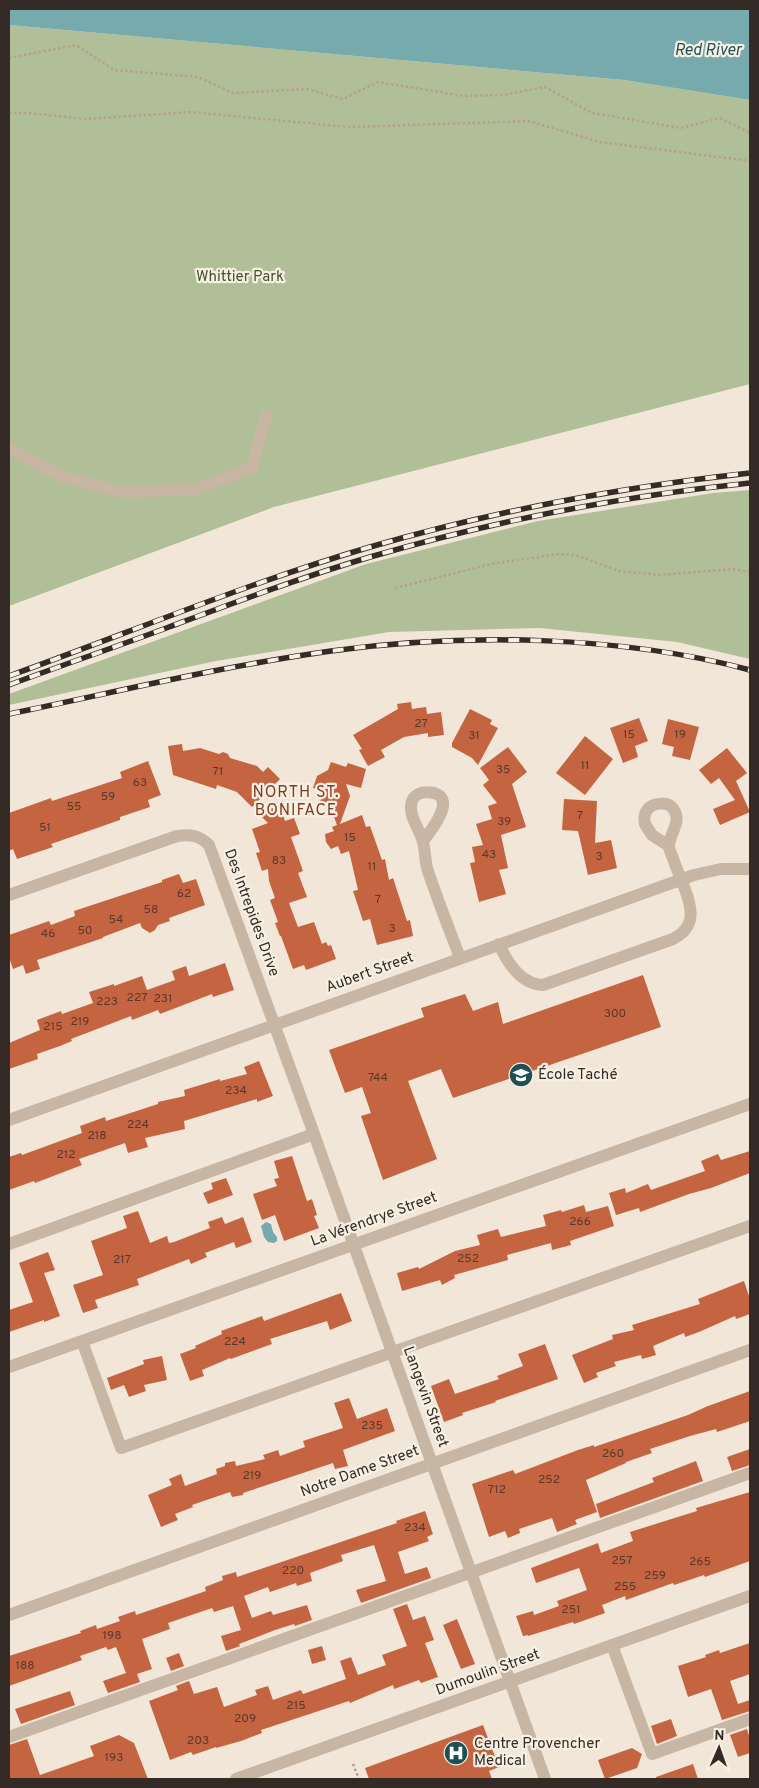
<svg xmlns="http://www.w3.org/2000/svg" width="759" height="1788" viewBox="0 0 759 1788" font-family="Overpass,sans-serif">
<style>
.green{fill:#b1bf98}
.water{fill:#77aaad}
.building{fill:#c56441}
.lines{fill:none;stroke-linecap:round;stroke-linejoin:round}
.path{stroke:#b4a08f;stroke-width:2.5;stroke-dasharray:2.5 2.5;stroke-linecap:butt}
.minor{stroke:#c8b6a4;stroke-width:12}
.rail-casing{stroke:#342b26;stroke-width:5.5}
.rail{stroke:#f9f0e4;stroke-width:4;stroke-dasharray:11;stroke-linecap:butt}
.labels{text-anchor:middle;dominant-baseline:central;stroke-width:4.5;stroke-linejoin:round;paint-order:stroke}
.number-label{font-size:12px;fill:#58392d}
.park-label{font-size:15px;fill:#42522a;stroke:#f9f0e4}
.street-label{font-size:15px;fill:#342b26;stroke:#f9f0e4}
.poi-label{font-size:15px;fill:#342b26;stroke:#f9f0e4;text-anchor:start}
.water-label{font-size:16px;font-style:italic;fill:#1c5055;stroke:#f9f0e4}
.neighbourhood-label{font-size:16px;letter-spacing:1px;fill:#82391f;stroke:#f9f0e4}
</style>
<rect width="100%" height="100%" fill="#f1e6d8"/>
<path class="green" d="M9,25L624,80L750,100V384L274,507L9,606Z
M750,490V659L677,642L540,628L389,632L216,661L9,705V694L366,564L538,521L713,493Z"/>
<path class="water" d="M9,9H750V100L624,80L9,25Z
M266,1222L271,1224L273,1232L277,1237V1241L274,1243L268,1242L264,1237L261,1226Z"/>
<path class="building" d="M411,702L412,709L426,707L427,714L441,712L444,735L428,737V733L404,737L381,750L385,757L368,766L359,750L362,749L353,735L398,709L397,704Z
M470,709L492,720L490,724L498,728L478,765L472,758L452,747V743Z
M639,718L648,741L635,746L638,757L623,763L610,728Z
M668,719L699,727L690,760L672,756L674,747L662,744Z
M585,736L613,759L585,795L556,773Z
M182,744L183,751L200,748L219,754L223,752L228,754L230,758L257,766L263,772L268,767L280,779L252,807L237,792L217,785L216,789L173,775L168,746Z
M508,747L527,772L512,784L526,827L501,835L508,868L499,870L506,894L479,902L470,863L475,862L472,847L483,845L476,824L492,819L488,806L497,803L483,785L489,780L480,768Z
M727,748L747,773L736,781L750,812L720,825L713,809L735,800L719,778L711,784L699,770Z
M148,761L161,795L148,800L150,807L120,817V820L51,844L53,847L17,859L13,849L9,851V813L51,798L52,801L122,778L120,772Z
M331,762L346,767L348,763L366,769L361,788L346,784L350,796L340,824L362,815L366,827L370,826L382,860L385,859L389,880L393,878L407,921L410,920L413,936L377,945L370,919L363,921L353,891L358,890L349,851L341,854L338,846L331,849L326,842L325,834L334,831L332,827L337,825L329,804L320,801L324,791L313,788L317,776L328,770Z
M564,799L597,801L595,843L611,840L617,868L588,875L578,831L562,830Z
M280,806L285,821L294,818L300,834L291,837L303,871L298,873L307,897L289,903L298,927L314,922L322,944L326,942L328,946L331,945L336,959L306,970L304,965L293,969L281,936H280L275,923L278,922L270,900L275,898L269,881L268,869L262,871L256,853L260,852L252,829L268,823L258,813Z
M179,874L183,883L196,879L205,905L169,918L170,921L158,925L155,930L150,933L142,928L140,923L103,937V938L37,960L40,969L26,974L23,965L13,969L9,957V935L49,921L51,925L75,916L74,911L162,882V880Z
M225,963L234,990L213,997L212,994L160,1014L158,1010L132,1020L131,1016L71,1039L72,1041L60,1046L37,1054L38,1059L9,1069V1043L40,1030L37,1020L61,1011L62,1014L93,1003L89,992L114,984V986L142,976L147,990L175,980L172,971L186,966L189,976Z
M643,975L661,1027L453,1098L441,1069L408,1081L437,1159L383,1180L361,1116L371,1113L362,1087L345,1093L329,1050L424,1017L421,1008L465,994L473,1011L498,1002L503,1024Z
M259,1061L273,1096L257,1102V1099L184,1121L185,1129L145,1138L148,1147L128,1153L125,1143L79,1159L82,1165L35,1183L34,1181L9,1190V1157L21,1153L22,1155L82,1133L80,1126L105,1117L106,1121L158,1104V1102L185,1096L184,1090L220,1079V1081L247,1074L244,1067Z
M750,1151V1173L711,1188L689,1194L640,1212L639,1208L616,1215L609,1193L625,1188L626,1193L648,1184L651,1190L705,1171L701,1161L718,1154L721,1160Z
M292,1156L307,1201L312,1199L317,1215L314,1216L319,1228L284,1241L275,1215L262,1220L253,1194L277,1186L274,1179L279,1178L274,1161Z
M226,1178L233,1195L208,1204L203,1193L213,1189L211,1183Z
M584,1205L586,1212L608,1206L614,1226L570,1241L571,1245L552,1250L551,1243L507,1255L508,1260L454,1275L455,1278L442,1285L440,1280L402,1291L397,1273L418,1267L419,1269L455,1251L480,1245L477,1235L498,1229L501,1237L546,1226L543,1215L561,1210L562,1212Z
M138,1211L150,1243L167,1236L169,1243L174,1242L210,1228L208,1222L222,1217L225,1224L243,1217L252,1242L236,1248L234,1242L205,1253L207,1257L191,1264L189,1259L137,1279L139,1285L95,1300L98,1308L83,1313L73,1285L103,1275L91,1241L127,1228L123,1216Z
M48,1252L55,1270L44,1273L60,1316L44,1322V1320L9,1332V1310L33,1302L19,1263Z
M744,1281L750,1299V1314L736,1319L735,1316L699,1332L685,1337L684,1333L653,1346L656,1355L642,1359L641,1355L614,1362L616,1366L596,1373L598,1377L584,1383L572,1355L613,1339L612,1335L634,1330L632,1325L700,1304L698,1299Z
M341,1293L352,1321L330,1330L327,1321L270,1339L272,1344L231,1359L230,1358L202,1370L204,1376L190,1381L180,1354L196,1348L195,1346L222,1334L221,1331L262,1316L264,1321Z
M545,1344L558,1379L495,1401L496,1402L462,1413L463,1415L444,1422L431,1386L449,1379L455,1394L499,1379L497,1376L523,1366L518,1354Z
M162,1356L167,1380L144,1385L146,1391L129,1397L124,1385L111,1390L107,1378L144,1364L143,1360Z
M750,1391V1421L717,1432L716,1429L690,1436L650,1449L652,1453L626,1462V1463L586,1480L597,1512L575,1520L577,1524L557,1532L552,1518L519,1529L520,1533L508,1538L505,1531L489,1537L472,1484L513,1470L515,1474L578,1450L594,1445V1447L688,1415L708,1406Z
M349,1398L357,1419L387,1408L395,1431L343,1450L348,1466L335,1469L333,1463L243,1493V1495L232,1497L230,1492L192,1505L193,1507L175,1514L178,1520L161,1527L148,1495L172,1485L169,1479L181,1474L185,1486L217,1474L216,1469L225,1466V1463L235,1461L236,1466L265,1459L263,1455L278,1450L280,1456L305,1447L303,1441L343,1428L334,1403Z
M750,1449V1465L732,1471L727,1457Z
M696,1461L703,1481L600,1518L596,1504L654,1482L652,1478Z
M750,1492V1561L705,1577L704,1575L674,1585L673,1583L626,1600L625,1596L602,1605L605,1613L574,1624L573,1622L528,1636V1635L523,1636L516,1616L533,1611L534,1615L559,1606L557,1601L587,1590L579,1568L536,1583L531,1568L598,1543L601,1553L633,1541L630,1532L697,1511L696,1508Z
M425,1511L433,1534L427,1537L429,1541L398,1552L405,1574L427,1567L431,1578L361,1603L356,1590L386,1581L374,1545L341,1555L343,1561L310,1573L312,1581L297,1586L296,1583L270,1592L268,1587L244,1596L252,1618L271,1611L273,1615L307,1605L312,1620L295,1626L294,1624L275,1630L239,1644L240,1646L226,1651L221,1636L241,1630L233,1606L214,1612L212,1608L168,1623L170,1629L142,1639L152,1669L137,1674L140,1682L108,1693L103,1681L126,1673L116,1647L108,1650L106,1647L80,1656L82,1660L9,1686V1656L81,1633L80,1631L96,1625L97,1629L120,1621L118,1617L135,1611L136,1615L206,1591L205,1587L223,1580L222,1576L236,1572L237,1577L397,1523L396,1521Z
M407,1604L413,1620L425,1616L434,1640L425,1643L438,1677L421,1683L419,1680L394,1689L393,1685L350,1703L349,1701L261,1730L262,1733L241,1741L216,1748V1747L193,1755L191,1752L170,1760L149,1701L178,1690L176,1686L189,1681L194,1694L217,1687L224,1707L257,1695L255,1690L268,1686L273,1700L301,1690L303,1694L346,1679L340,1661L351,1657L358,1675L386,1665L382,1655L407,1646L393,1609Z
M457,1619L475,1664L461,1669L443,1625Z
M750,1643V1674L730,1681L738,1704L750,1700V1711L722,1720L711,1689L688,1697L678,1666L706,1657L705,1655L719,1650L720,1653Z
M322,1646L326,1660L312,1664L308,1650Z
M179,1653L184,1666L171,1671L166,1658Z
M70,1691L75,1705L21,1724L15,1709Z
M671,1719L677,1736L657,1744L651,1726Z
M483,1725L499,1767L489,1771L492,1779H369L365,1768Z
M747,1729L750,1739V1753L738,1757L730,1735Z
M119,1735L134,1743L148,1779H9V1745L27,1739L40,1775L94,1756L90,1746Z
M632,1748L642,1754L637,1768L605,1779L598,1760Z
M693,1764L698,1779H656V1777Z"/>
<g class="lines">
<path class="path" d="M9,58L76,45L114,70L198,77L233,93L307,89L343,99L378,82L464,96L502,95L545,87L592,113L681,128L720,118L750,133
M9,113H29L85,119L191,112L349,127L529,121L600,142L750,161
M395,588L491,564L559,554L576,555L619,571L660,575L733,569L750,572
M353,1764L359,1779"/>
<path class="minor" d="M9,449L66,478L123,492L196,489L252,468L266,416
M423,841C430,832 457,799 434,793C423,791 412,793 411,806C410,819 420,829 423,842C425,850 425,859 427,868C437,899 449,928 460,958
M9,895L177,836C190,834 199,835 209,845L314,1134L545,1779
M499,944C507,962 520,984 543,985L673,939C680,935 686,931 689,923C696,907 679,877 674,861C673,857 669,851 669,846C669,834 682,822 674,810C669,801 653,802 647,810C644,814 644,819 645,824L652,835L669,846
M9,1120L694,875L721,869H750
M9,1244L314,1134
M82,1341L121,1448L750,1226
M9,1367L750,1104
M9,1615L750,1350
M612,1645L652,1754L750,1719
M9,1737L750,1473
M236,1779L750,1596"/>
<g class="rail-casing">
<path id="rail" d="M9,676C129,633 247,583 370,547C494,511 622,487 750,473
M9,685C62,665 116,647 169,627C236,602 302,577 370,557C494,521 622,496 750,483
M9,714C116,692 223,666 331,651C464,633 620,635 750,670"/>
</g>
<use href="#rail" class="rail"/>
</g>
<defs>
<g id="school-disc" transform="scale(1.25)"><circle r="9.5" fill="#1c5055" stroke="#f9f0e4"/><path d="M0-5L7-2L0 1L-7-2ZM-4 1L0 2.5L4 1V4Q0 6-4 4Z" fill="#fff"/></g>
<g id="hospital-disc" transform="scale(1.25)"><circle r="9.5" fill="#1c5055" stroke="#f9f0e4"/><path d="M-5-5h3v3.5h4V-5h3V5h-3V1.5h-4V5h-3Z" fill="#fff"/></g>
</defs>
<g fill-rule="evenodd">
<use href="#school-disc" x="521" y="1075"/>
<use href="#hospital-disc" x="456" y="1753"/>
</g>
<g class="labels">
<g class="number-label">
<text x="421" y="724">27</text>
<text x="629" y="735">15</text>
<text x="680" y="735">19</text>
<text x="474" y="736">31</text>
<text x="585" y="766">11</text>
<text x="503" y="770">35</text>
<text x="218" y="772">71</text>
<text x="140" y="783">63</text>
<text x="108" y="797">59</text>
<text x="74" y="807">55</text>
<text x="580" y="816">7</text>
<text x="504" y="822">39</text>
<text x="45" y="828">51</text>
<text x="350" y="838">15</text>
<text x="489" y="855">43</text>
<text x="599" y="857">3</text>
<text x="279" y="861">83</text>
<text x="372" y="867">11</text>
<text x="184" y="894">62</text>
<text x="378" y="900">7</text>
<text x="151" y="910">58</text>
<text x="116" y="920">54</text>
<text x="392" y="929">3</text>
<text x="85" y="931">50</text>
<text x="48" y="934">46</text>
<text x="137" y="998">227</text>
<text x="163" y="999">231</text>
<text x="107" y="1002">223</text>
<text x="615" y="1014">300</text>
<text x="80" y="1022">219</text>
<text x="53" y="1027">215</text>
<text x="378" y="1078">744</text>
<text x="236" y="1091">234</text>
<text x="138" y="1125">224</text>
<text x="97" y="1136">218</text>
<text x="66" y="1155">212</text>
<text x="580" y="1222">266</text>
<text x="468" y="1259">252</text>
<text x="122" y="1260">217</text>
<text x="235" y="1342">224</text>
<text x="372" y="1426">235</text>
<text x="613" y="1454">260</text>
<text x="252" y="1476">219</text>
<text x="549" y="1480">252</text>
<text x="497" y="1490">712</text>
<text x="415" y="1528">234</text>
<text x="622" y="1561">257</text>
<text x="700" y="1562">265</text>
<text x="293" y="1571">220</text>
<text x="655" y="1576">259</text>
<text x="625" y="1587">255</text>
<text x="571" y="1610">251</text>
<text x="112" y="1636">198</text>
<text x="25" y="1666">188</text>
<text x="296" y="1706">215</text>
<text x="245" y="1719">209</text>
<text x="198" y="1741">203</text>
<text x="114" y="1758">193</text>
</g>
<g class="park-label">
<text x="240" y="277">Whittier Park</text>
</g>
<g class="street-label">
<text transform="translate(251 913) rotate(70)">Des Intrepides Drive</text>
<text transform="translate(370 973) rotate(-20)">Aubert Street</text>
<text transform="translate(374 1220) rotate(-20)">La Vérendrye Street</text>
<text transform="translate(425 1397) rotate(70)">Langevin Street</text>
<text transform="translate(360 1472) rotate(-20)">Notre Dame Street</text>
<text transform="translate(488 1673) rotate(-20)">Dumoulin Street</text>
</g>
<g class="poi-label">
<text x="538" y="1075">École Taché</text>
<text x="474" y="1744">Centre Provencher<tspan x="474" dy="17">Medical</tspan></text>
</g>
<g class="water-label">
<text x="708" y="51">Red River</text>
</g>
<g class="neighbourhood-label">
<text x="296" y="793">NORTH ST.<tspan x="296" dy="18">BONIFACE</tspan></text>
</g>
</g>
<rect width="759" height="1788" fill="none" stroke="#342b26" stroke-width="20"/>
<g transform="translate(719 1748) rotate(2)" stroke="#f9f0e4" stroke-width="4" paint-order="stroke">
<path d="M0-4L9 19L0 12L-9 19Z" fill="#342b26"/>
<text y="-8" font-size="14" font-weight="bold" text-anchor="middle" fill="#342b26">N</text>
</g>
</svg>
